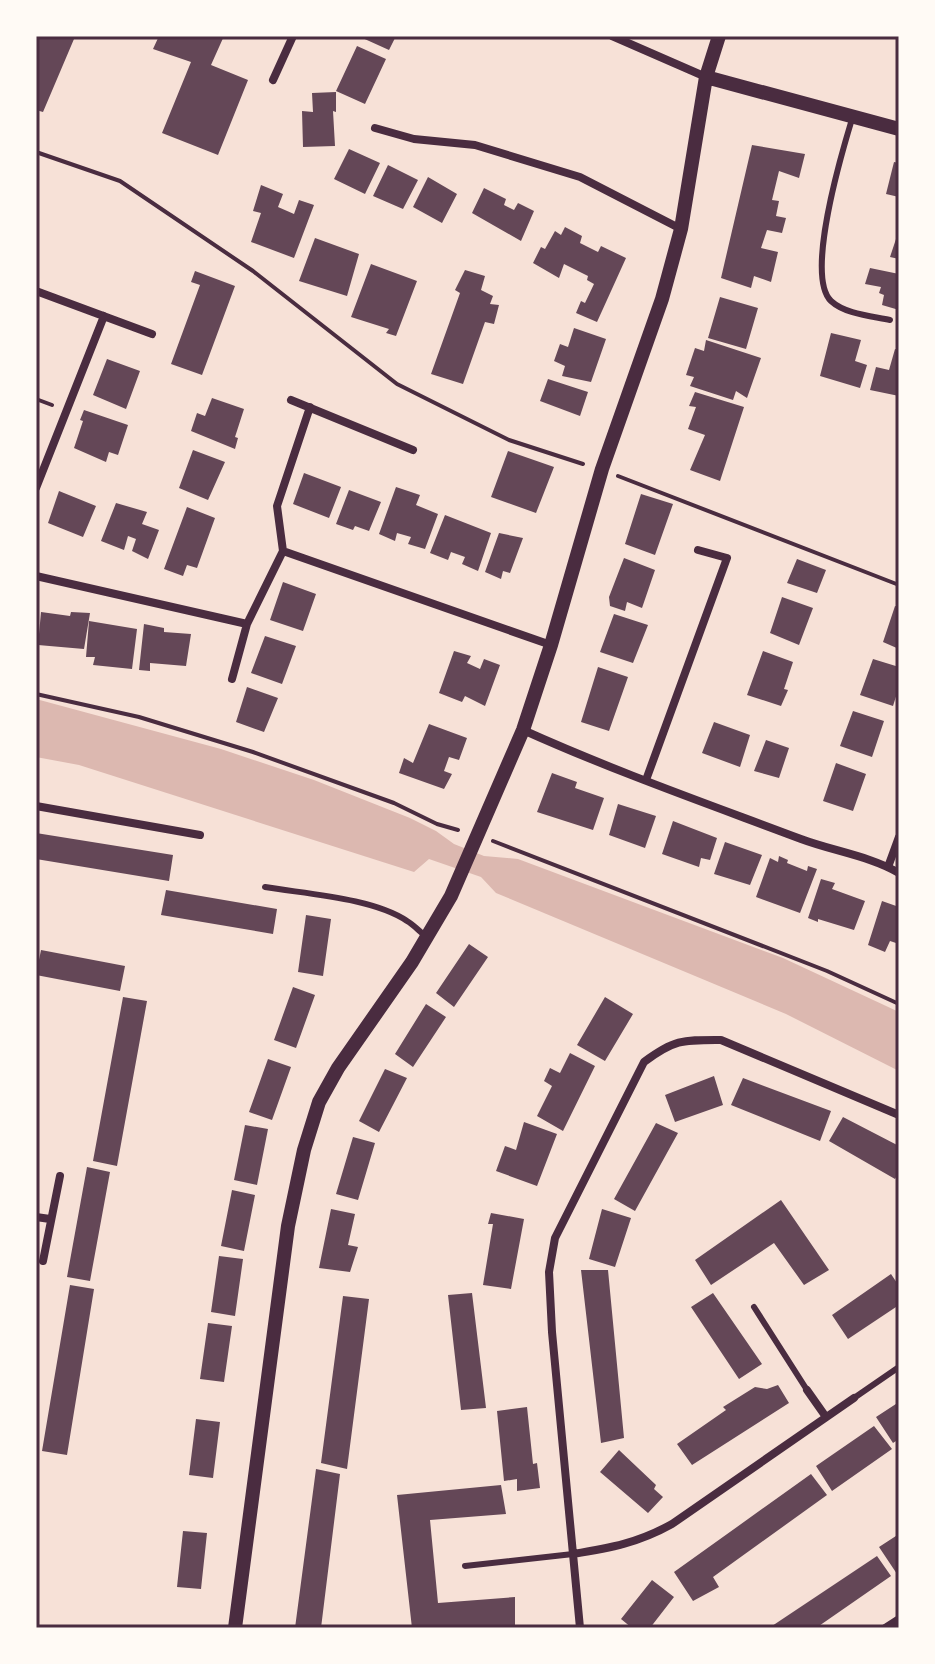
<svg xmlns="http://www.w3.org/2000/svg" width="935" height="1664" viewBox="0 0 935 1664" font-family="'Exo 2',sans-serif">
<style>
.water{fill:#dcb8b0}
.building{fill:#644757}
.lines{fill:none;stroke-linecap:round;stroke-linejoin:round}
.path{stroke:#4a2c40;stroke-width:4}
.service{stroke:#4a2c40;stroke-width:6}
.minor{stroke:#4a2c40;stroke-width:8}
.tertiary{stroke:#4a2c40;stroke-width:14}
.neatline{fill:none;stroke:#4a2c40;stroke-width:3}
</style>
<rect width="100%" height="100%" fill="#f7e1d7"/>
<path class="water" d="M36,699L221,749L314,780L410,818L436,831L454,844L484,856L518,859L783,958L899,1012V1071L786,1014L496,893L481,877L429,859L414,872L79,765L36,757Z"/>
<path class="building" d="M36,36H64L74,39L43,112L36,110Z
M159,36H224L211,65L248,80L218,155L162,133L191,62L153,49Z
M358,36H396L389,50Z
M357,46L386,59L365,104L336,91Z
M336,92V112L333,111L335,146L303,147L302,111L313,112L312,93Z
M752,145L805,154L799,178L779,171L772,200L779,201L776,216L786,218L782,233L767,230L761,248L778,252L771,282L754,276L751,288L721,278Z
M349,149L380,163L365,194L334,179Z
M894,162L899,163V197L886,194Z
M388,165L418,180L403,209L373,196Z
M428,177L457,194L442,223L413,207Z
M261,185L283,194L278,207L294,214L299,200L314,205L294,258L251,242L261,213L253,211Z
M484,188L506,199L504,205L514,210L518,203L534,211L521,241L472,213Z
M565,227L582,236L580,243L598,252L601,246L626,258L597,322L576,313L581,301L585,303L594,284L587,280L588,276L564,264L559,278L533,263L541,247L545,249L555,231L561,235Z
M899,230V259L890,257Z
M315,238L359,254L347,296L299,281Z
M371,264L417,281L396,336L386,333L389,329L351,317Z
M870,268L899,274V310L882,305L884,295L879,293L881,287L865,284Z
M465,270L485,276L481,290L493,296L490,304L499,305L494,324L485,322L463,384L431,374L460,293L455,290Z
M195,271L235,286L202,375L171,364L200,285L191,282Z
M720,297L758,308L746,349L708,338Z
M574,328L606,339L591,382L562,376L565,366L554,361L560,344L568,347Z
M831,333L861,340L855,361L867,365L860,388L820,376Z
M706,340L761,358L747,398L736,391L733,400L690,386L694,377L686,375L695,348L704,351Z
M895,349L899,350V396L870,390L876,367L889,370Z
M107,359L140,371L126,409L93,395Z
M548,379L588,392L580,416L540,401Z
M695,392L744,407L720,481L690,470L705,435L688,429L696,407L689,406Z
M212,398L244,409L235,437L238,438L235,449L191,431L197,413L205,416Z
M84,410L128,425L118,455L109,452L106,462L74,448L83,421L80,420Z
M193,450L225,462L208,500L179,488Z
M508,451L554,467L536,513L491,497Z
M304,473L341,487L329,518L293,504Z
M396,487L420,495L416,505L438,514L425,549L408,544L411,537L397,533L395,541L379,534Z
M349,490L381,502L369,531L355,526L353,530L336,524Z
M59,491L96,506L83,537L48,523Z
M641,494L673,504L655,555L625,544Z
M116,503L147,512L142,524L159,530L148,559L132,551L136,539L128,536L124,550L101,541Z
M187,507L215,518L197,568L187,565L183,576L164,569Z
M445,515L491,533L478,571L462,564L465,557L451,552L448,560L430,553Z
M499,533L523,538L510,573L503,571L501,579L485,572Z
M624,558L655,570L642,608L627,602L625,611L610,606L609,597Z
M797,559L826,570L817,593L787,583Z
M283,582L316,594L303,631L270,620Z
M782,597L813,608L799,645L770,633Z
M895,606L899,607V649L883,642Z
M41,612L70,616L71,612L90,613L84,649L38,645Z
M614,614L648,625L633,663L600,652Z
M89,621L137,629L132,669L93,665L95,657H86Z
M144,624L164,628V632L191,634L186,666L150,663V671L139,670Z
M265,636L296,646L282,684L251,673Z
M454,651L471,656L467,663L480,669L484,659L500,665L485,706L465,696L462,702L439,693Z
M763,651L793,662L784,689L788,690L781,706L747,695Z
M873,659L899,667V687L893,706L860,695Z
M598,667L628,677L609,731L581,722Z
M247,687L278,698L264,732L236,722Z
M853,711L884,721L872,757L840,746Z
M714,722L750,735L740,767L702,753Z
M429,724L467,738L459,760L449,757L444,771L452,774L444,789L399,773L404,758L413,763Z
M766,740L789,748L779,778L754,771Z
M836,763L866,774L853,811L823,801Z
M552,773L577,782L575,788L604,798L593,830L537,812Z
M618,804L656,816L645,848L609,835Z
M673,821L717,838L710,860L701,858L699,867L662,854Z
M36,833L173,855L169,881L36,859Z
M725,842L762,855L750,885L714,874Z
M779,856L788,860L787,863L807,871L808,866L817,869L800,913L756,897L770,858L778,862Z
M821,879L835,883L832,889L865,901L854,930L818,919V922L808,918Z
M166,890L277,909L273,934L161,915Z
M882,901L899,907V944L890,941L885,952L868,945Z
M306,915L331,919L323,976L298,972Z
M469,944L488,957L454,1007L436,993Z
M41,950L125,966L120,991L36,975Z
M293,987L315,995L296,1048L274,1040Z
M123,997L147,1001L117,1166L93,1161Z
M605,997L633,1014L605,1061L577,1045Z
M426,1004L446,1017L413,1067L395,1054Z
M570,1053L595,1066L563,1131L537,1116L552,1086L544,1081L550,1068L560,1073Z
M268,1059L291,1067L272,1120L249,1112Z
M385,1069L407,1078L379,1132L359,1121Z
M714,1076L723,1105L675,1122L665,1095Z
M743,1078L831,1111L820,1141L731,1105Z
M843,1117L899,1146V1172L895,1179L829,1141Z
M524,1122L557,1134L537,1186L496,1171L505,1146L516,1150Z
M656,1123L678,1133L635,1211L614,1199Z
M245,1125L268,1129L257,1185L234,1180Z
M353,1137L375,1143L358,1200L336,1194Z
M87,1167L110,1172L90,1281L67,1277Z
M232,1190L255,1195L244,1251L221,1246Z
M781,1200L829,1270L804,1285L774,1243L711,1285L695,1260Z
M331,1209L355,1214L348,1245L358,1247L350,1272L319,1268Z
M602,1209L631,1218L615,1267L589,1259Z
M491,1213L524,1219L511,1289L483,1285L493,1224H488Z
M219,1256L243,1259L235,1316L211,1312Z
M581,1270H608L624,1438L601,1443Z
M891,1274L899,1286V1305L848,1339L832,1315Z
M70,1285L94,1289L67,1455L42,1451Z
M472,1293L486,1408L461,1410L448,1295Z
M713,1293L762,1364L739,1379L691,1307Z
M343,1296L369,1299L347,1469L321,1463Z
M208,1323L232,1326L224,1382L200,1379Z
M778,1385L789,1403L692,1465L677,1444L726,1410L723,1407L755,1387L767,1389Z
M899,1402V1439L893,1443L876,1417Z
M527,1407L533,1464L537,1463L540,1488L517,1491V1479L504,1481L497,1411Z
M196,1419L220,1422L213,1478L189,1475Z
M874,1426L892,1449L832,1491L816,1466Z
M619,1450L656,1485L654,1489L663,1497L648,1513L600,1472Z
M316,1469L340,1474L321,1628H295Z
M811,1474L827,1495L713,1577L719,1587L693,1601L674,1572Z
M501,1485L506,1514L430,1520L438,1603L515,1597V1627L412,1628L397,1495Z
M183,1531L207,1533L201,1589L177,1587Z
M899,1534V1577L879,1547Z
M877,1556L891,1576L816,1628H769Z
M652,1580L674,1597L650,1628H632L621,1619Z"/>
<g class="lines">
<path class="path" d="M36,152L120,181L253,271L397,384L509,440L583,464
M36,399L52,405
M618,476L899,585
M36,694L139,717L253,752L394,803L437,824L458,830
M493,841L827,971L899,1004"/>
<path class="service" d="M852,119C842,152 805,276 831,301C845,314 871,316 890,320
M265,887C306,894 373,898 407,921C414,925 420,932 427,937
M754,1307L807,1390
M854,1398L899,1367
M465,1566L573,1554"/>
<path class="minor" d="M612,36L706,77
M273,80L293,36
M375,128L414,139L475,145L580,177L681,229
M36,291L152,334
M291,400L413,450
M36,488L104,316
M283,551L551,645
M36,576L247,624
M232,679L247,624L283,551L277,506L310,407
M523,730C614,771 708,804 801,839C833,851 870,856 899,873
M646,780L727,558L698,550
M36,806L200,835
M888,867L899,837
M36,1217L50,1219
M43,1261L60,1176
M807,1390L826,1417
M573,1554C610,1548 638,1543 672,1524L854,1398
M580,1628L552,1332L549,1272L555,1238L644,1062C675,1039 683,1040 721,1040L899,1115
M885,1628L899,1619"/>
<path class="tertiary" d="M706,77L899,129
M235,1628L288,1226L304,1150L319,1102L338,1068L412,962L451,896L523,730L551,645L602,469L662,299L681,229L706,77L719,36"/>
</g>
<rect width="935" height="1664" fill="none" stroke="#fffaf5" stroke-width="76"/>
<rect x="38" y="38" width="859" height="1588" class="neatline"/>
</svg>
